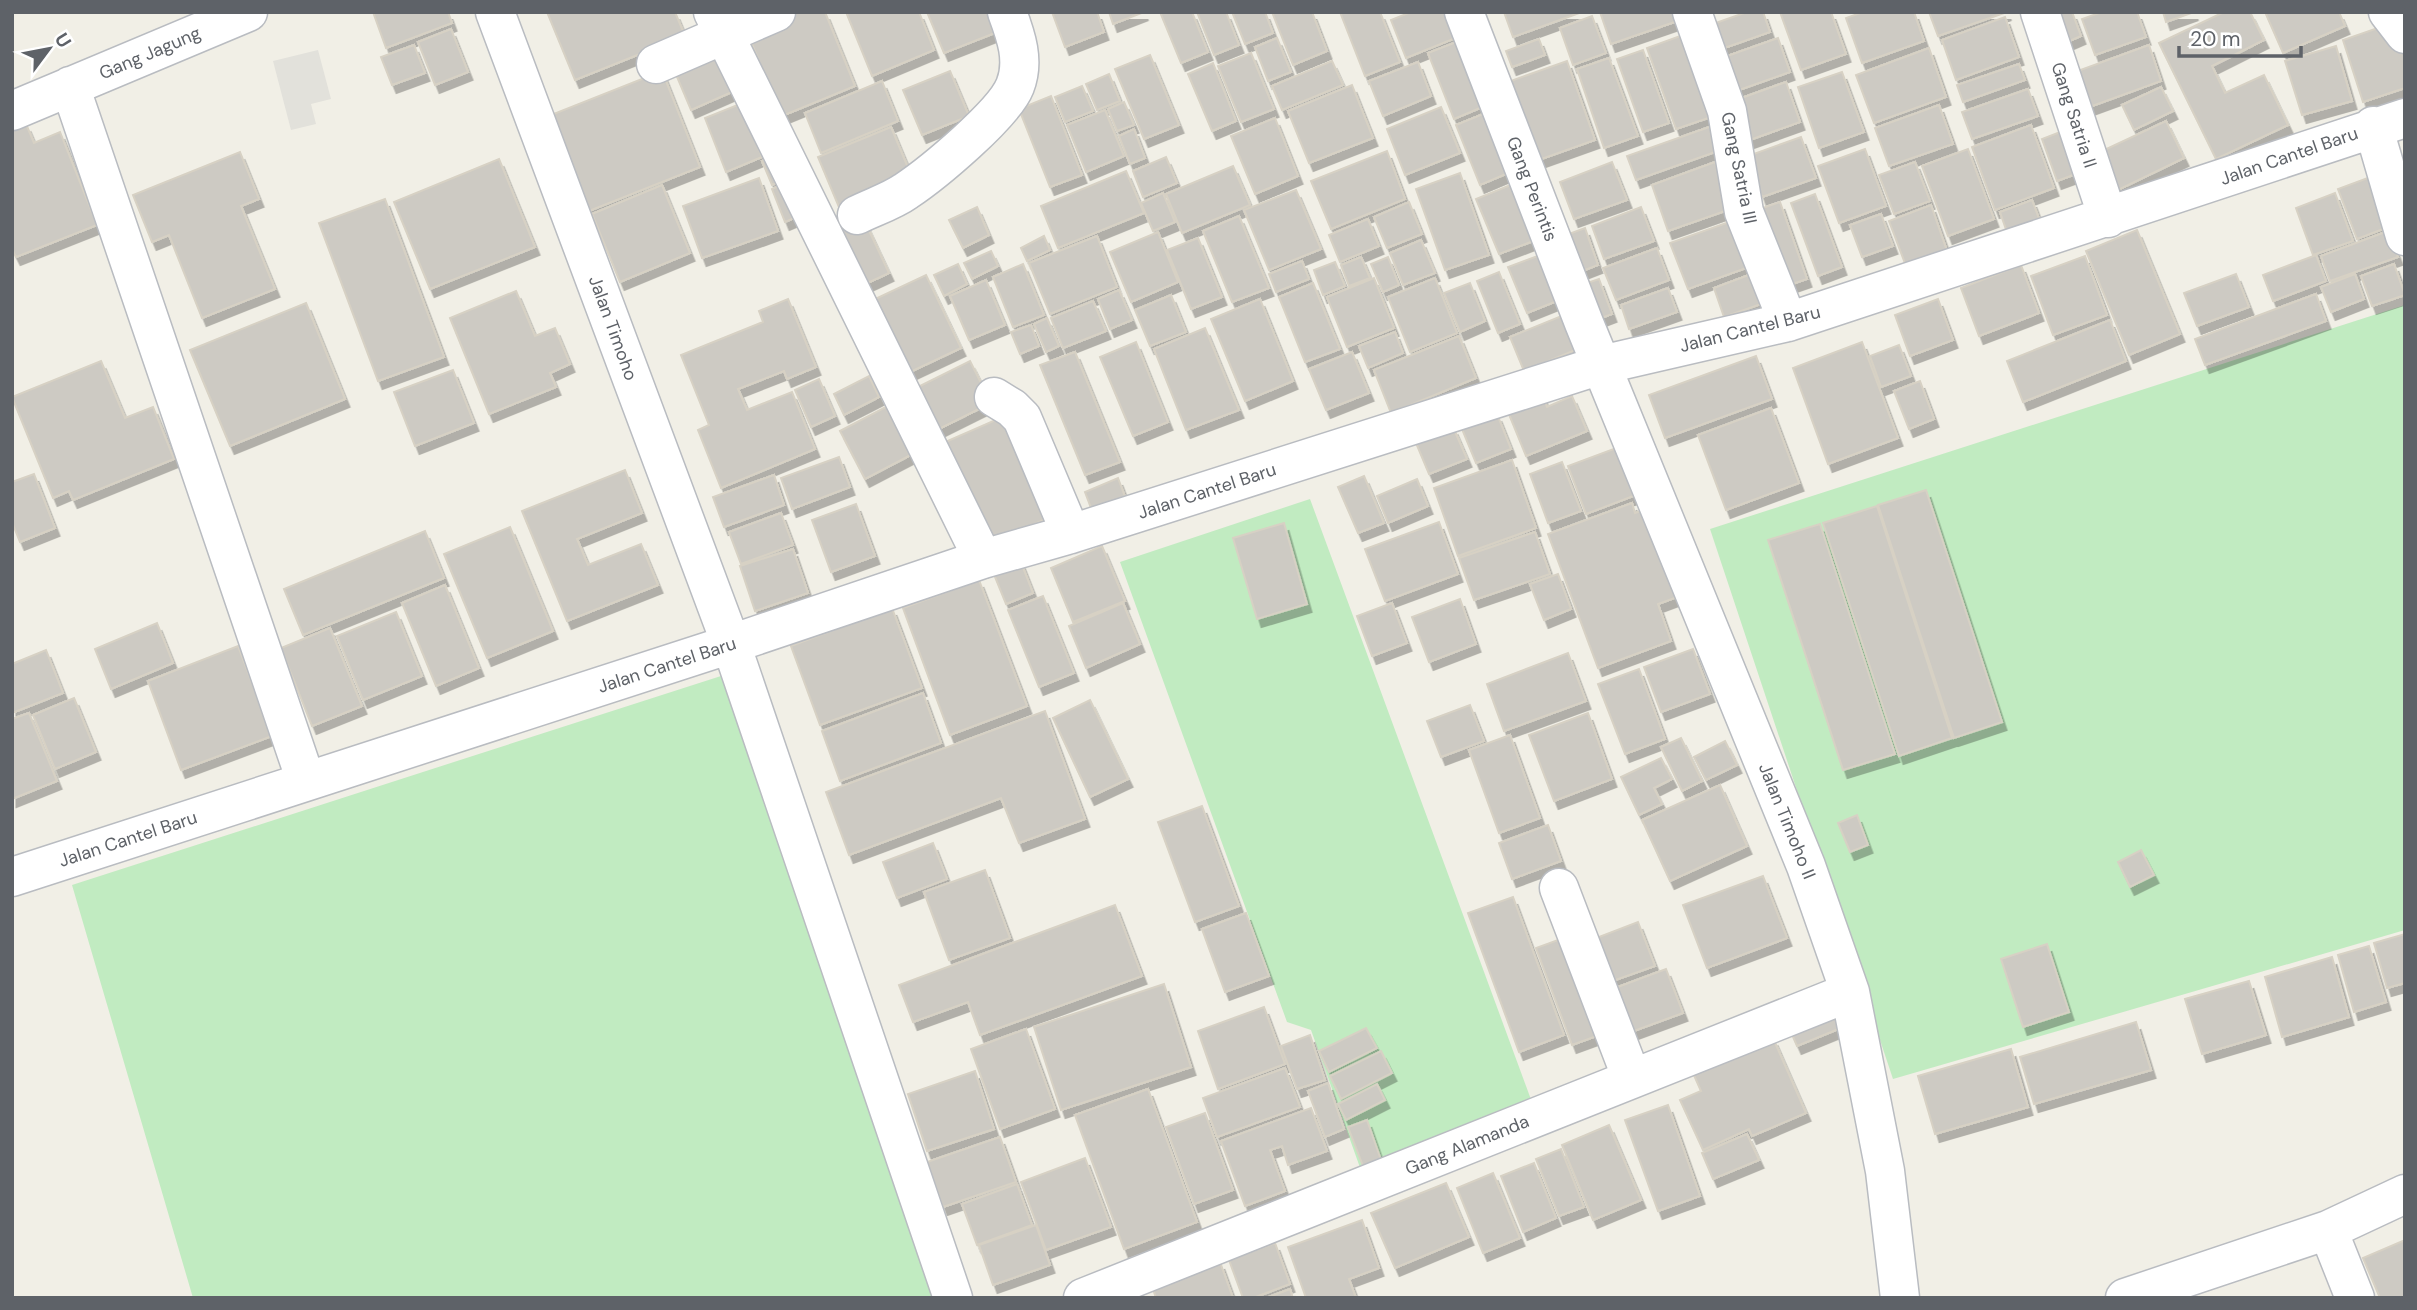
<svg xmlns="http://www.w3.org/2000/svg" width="2417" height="1310" viewBox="0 0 2417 1310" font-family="'DM Sans',sans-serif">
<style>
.industrial{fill:#e2e1db}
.green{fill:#c1ebc1}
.building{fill:#cdcac3;stroke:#d7d1c4;stroke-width:2;filter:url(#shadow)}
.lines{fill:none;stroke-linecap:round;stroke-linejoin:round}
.minor-casing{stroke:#b9bcc1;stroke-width:41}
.minor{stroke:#fff;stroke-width:38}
.labels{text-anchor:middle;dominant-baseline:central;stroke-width:5;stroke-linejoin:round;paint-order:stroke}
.street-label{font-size:18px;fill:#5e6268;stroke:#fff}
</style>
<defs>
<filter id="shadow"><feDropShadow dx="4.5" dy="8" stdDeviation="0" flood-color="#0004"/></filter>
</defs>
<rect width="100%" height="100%" fill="#f1efe6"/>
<path class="industrial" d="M318,50L331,99L311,104L316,124L291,130L273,61Z"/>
<path class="green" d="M2405,305V930L1893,1079L1710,529Z
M1310,499L1533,1105L1363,1176L1311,1030L1287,1022L1120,562Z
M721,676L937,1298H193L72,885Z"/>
<path class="building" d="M373,12H448L452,23L386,48Z
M547,12H675L685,36L575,80Z
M795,12H825L855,86L782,116L747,32Z
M846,12H919L934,50L872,76Z
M927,12H992L1000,31L944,53Z
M1052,12H1097L1104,32L1065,47Z
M1109,12H1144L1113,24Z
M1160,12H1192L1208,52L1181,63Z
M1197,12H1226L1239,45L1214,55Z
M1232,12H1265L1273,33L1245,44Z
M1272,12H1312L1327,51L1293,65Z
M1340,12H1380L1400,62L1365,76Z
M1411,12H1460L1468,33L1406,58L1391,20Z
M1504,12H1582L1513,37Z
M1600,12H1688L1689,17L1611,44Z
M1747,12H1763L1770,32L1713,52L1704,27Z
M1780,12H1831L1846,54L1801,70Z
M1863,12H1914L1924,41L1862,63L1846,18Z
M1929,12H2007L1938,36Z
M2053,12H2072L2081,36L2065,43Z
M2102,12H2137L2146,37L2095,55L2082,19Z
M2163,12H2194L2166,22Z
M2224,12H2250L2264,40L2212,66L2225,93L2264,75L2288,125L2216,159L2159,43Z
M2265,12H2339L2345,26L2283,53Z
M1592,16L1606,53L1573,65L1560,28Z
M2005,17L2019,57L1956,80L1942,40Z
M2395,22L2405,53V88L2363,102L2343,40Z
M451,29L468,72L435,85L418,42Z
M1694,31L1723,113L1676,129L1647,48Z
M1277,38L1291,72L1268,81L1255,47Z
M1778,38L1790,72L1725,95L1713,61Z
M1539,39L1545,55L1512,67L1506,51Z
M1459,41L1485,106L1454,119L1428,53Z
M414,45L425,73L392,85L381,57Z
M2149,45L2161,81L2084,109L2072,73Z
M2336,46L2352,101L2302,115L2285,61Z
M1929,48L1946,97L1874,123L1856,75Z
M1643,50L1669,123L1643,132L1617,59Z
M1251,53L1274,109L1241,122L1218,66Z
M717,55L732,92L691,110L675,72Z
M1150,55L1179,125L1144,139L1115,69Z
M1609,58L1638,136L1604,148L1577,69Z
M1332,61L1343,85L1282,110L1272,86Z
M1567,61L1595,140L1533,162L1505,83Z
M1418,62L1431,96L1383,116L1369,81Z
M1213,63L1236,121L1212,131L1188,74Z
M2019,64L2025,80L1963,102L1957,85Z
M662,71L700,167L589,211L551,115Z
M950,71L969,116L922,135L903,90Z
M1842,72L1864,132L1819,148L1798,87Z
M1109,74L1120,101L1097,110L1086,84Z
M882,81L898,121L821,153L805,113Z
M1786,82L1800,122L1747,141L1733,101Z
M1352,85L1373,138L1309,163L1288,111Z
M1082,86L1093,111L1065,122L1055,97Z
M2161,87L2173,111L2134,130L2122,105Z
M2028,89L2038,116L1972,139L1962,112Z
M1051,96L1082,175L1050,187L1019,109Z
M1124,102L1134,125L1117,131L1108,109Z
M740,104L762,157L726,172L705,118Z
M1939,105L1953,144L1889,166L1875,128Z
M1441,107L1460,153L1405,175L1387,129Z
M1105,110L1124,156L1086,172L1067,125Z
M1488,112L1513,171L1480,185L1456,125Z
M1275,118L1298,176L1255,194L1231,136Z
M2166,121L2184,158L2118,190L2100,152Z
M26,124L34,143L60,132L97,225L16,257L12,249V130Z
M2031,125L2054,188L1995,210L1972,147Z
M1712,126L1721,150L1636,180L1627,156Z
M891,127L914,182L841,212L818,157Z
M2073,127L2090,169L2057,181L2042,139Z
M1134,129L1145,158L1130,164L1119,136Z
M1801,137L1816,178L1762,197L1748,156Z
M1865,149L1886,206L1839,223L1818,166Z
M1968,149L1994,219L1948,236L1922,166Z
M1387,151L1405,199L1331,229L1311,181Z
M240,152L259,199L241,206L275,289L202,318L169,235L152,242L133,195Z
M779,155L789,178L772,185L762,161Z
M1166,157L1177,183L1143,197L1133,171Z
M499,159L535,247L430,289L394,202Z
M1612,162L1627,200L1574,219L1560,182Z
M1715,162L1731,209L1668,231L1652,185Z
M1915,162L1930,201L1894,214L1879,175Z
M1233,166L1250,205L1182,233L1166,194Z
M1126,171L1144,213L1058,248L1041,206Z
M1460,173L1489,255L1445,270L1416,189Z
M2373,176L2391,226L2357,239L2338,189Z
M759,178L778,231L702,258L683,206Z
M791,181L804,214L785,222L772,189Z
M1513,184L1536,240L1499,254L1476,199Z
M662,185L690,253L620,282L592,214Z
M1296,190L1321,249L1269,270L1244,210Z
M1163,193L1175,222L1153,231L1141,203Z
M2335,193L2353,241L2313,255L2296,208Z
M1815,194L1842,267L1818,276L1791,203Z
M385,199L444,357L378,381L319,223Z
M2032,200L2044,232L2011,244L2000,212Z
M1409,202L1422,234L1387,248L1374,217Z
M1780,202L1807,279L1778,289L1751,212Z
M1931,205L1947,251L1906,266L1889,221Z
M977,207L989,235L963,248L949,220Z
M1641,207L1654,241L1604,259L1592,226Z
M1881,214L1893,246L1862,257L1850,225Z
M1239,216L1269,288L1232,302L1203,231Z
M1368,219L1379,246L1340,262L1329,235Z
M864,220L889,273L857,288L832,235Z
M1732,221L1749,267L1688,289L1670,243Z
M1585,228L1598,265L1572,275L1558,238Z
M2137,230L2180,334L2129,355L2086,251Z
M2388,231L2398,257L2330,281L2321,256Z
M1158,232L1178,282L1131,302L1110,252Z
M1044,236L1050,250L1027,261L1021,248Z
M1097,236L1117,287L1050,314L1029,263Z
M1198,238L1222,297L1191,309L1167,250Z
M1421,240L1435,273L1403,285L1390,253Z
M1657,248L1669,280L1616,300L1603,268Z
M991,251L998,266L972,279L964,263Z
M1543,254L1562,299L1527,313L1508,267Z
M2316,255L2326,281L2273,301L2263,275Z
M2085,256L2107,315L2053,335L2031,276Z
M1361,257L1370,278L1349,286L1341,265Z
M1388,257L1399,285L1383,292L1371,264Z
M1302,261L1309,279L1276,292L1269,274Z
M1335,262L1345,286L1323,295L1314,270Z
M958,264L967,284L944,296L934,275Z
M1023,264L1044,315L1013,327L993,277Z
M2394,264L2405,295L2372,306L2361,276Z
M2021,265L2039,313L1979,336L1961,288Z
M1499,272L1520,324L1498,333L1477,281Z
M1754,273L1764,303L1724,317L1714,288Z
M2236,274L2249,307L2197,326L2184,293Z
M2355,274L2364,299L2331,312L2321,287Z
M926,275L961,348L906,374L871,301Z
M1374,278L1394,328L1347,347L1327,297Z
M1435,278L1457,333L1410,352L1388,297Z
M1599,279L1612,314L1591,322L1578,286Z
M986,280L1005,325L969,340L950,296Z
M1313,283L1340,349L1305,362L1279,297Z
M1470,283L1485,321L1460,332L1444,293Z
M1668,288L1677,312L1629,329L1621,305Z
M1119,290L1132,320L1110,329L1098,299Z
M516,291L535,336L555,328L570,364L550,373L556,387L489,414L450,318Z
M2316,294L2326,321L2205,365L2195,339Z
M1171,295L1186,332L1150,346L1135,310Z
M788,299L816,367L787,379L784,371L738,389L747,410L792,392L815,449L721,488L698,430L709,425L681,355L763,322L759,311Z
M1260,299L1293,381L1245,401L1211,319Z
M1938,299L1953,340L1910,356L1895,315Z
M1093,301L1106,331L1063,348L1051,318Z
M306,303L345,399L230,446L190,350Z
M1564,315L1578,349L1524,371L1510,337Z
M1047,318L1059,346L1046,352L1034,324Z
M2110,320L2126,361L2023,402L2007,361Z
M1031,325L1039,346L1020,354L1011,332Z
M1205,328L1239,410L1186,430L1154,349Z
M1395,332L1403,353L1368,368L1359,346Z
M1459,336L1476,378L1391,413L1374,370Z
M1136,342L1168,422L1133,436L1100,357Z
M1862,342L1898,438L1828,464L1793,368Z
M1899,345L1911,376L1881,387L1870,356Z
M1075,352L1120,462L1085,475L1040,365Z
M1352,352L1369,393L1326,410L1309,369Z
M1756,356L1772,399L1665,438L1649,395Z
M101,361L125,418L153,407L174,459L73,500L69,491L53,498L12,397Z
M970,361L991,403L931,433L910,391Z
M453,370L474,423L415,446L394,392Z
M869,376L879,397L844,415L834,394Z
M819,379L835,416L811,427L795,390Z
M1920,381L1934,419L1909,429L1894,391Z
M1541,392L1547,407L1572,396L1587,431L1526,456L1506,407Z
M901,399L926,447L865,479L840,431Z
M1771,408L1799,483L1726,510L1698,435Z
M1497,414L1511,449L1476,463L1462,429Z
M1007,415L1052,516L989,545L943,443Z
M1453,427L1467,459L1429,474L1416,443Z
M1619,447L1636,495L1586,514L1568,466Z
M839,457L850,487L792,509L781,478Z
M1512,460L1536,528L1458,556L1434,488Z
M1562,462L1581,511L1548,523L1530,474Z
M625,470L642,513L577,539L588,565L641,544L658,585L567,621L522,511Z
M34,474L55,528L20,542L12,522V482Z
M774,475L784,505L724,527L713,497Z
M1364,476L1384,523L1358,533L1338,487Z
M1118,478L1127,502L1094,516L1085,492Z
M1417,479L1428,506L1388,523L1377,496Z
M1926,490L2002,722L1954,738L1878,505Z
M1632,503L1635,513L1647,509L1680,596L1658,604L1671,641L1598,668L1548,534Z
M856,504L875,556L831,572L812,520Z
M1877,506L1952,738L1899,756L1823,523Z
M781,513L793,545L741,564L729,532Z
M1439,522L1458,574L1385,601L1365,549Z
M1284,523L1307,604L1257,619L1233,538Z
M1820,524L1895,754L1843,770L1768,540Z
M510,527L553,631L487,658L444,554Z
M425,531L444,578L303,635L284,589Z
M1535,532L1550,574L1474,600L1459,558Z
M1102,546L1125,601L1073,622L1051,568Z
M793,549L808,593L755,611L740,566Z
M1020,560L1033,593L1006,604L993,572Z
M1558,574L1571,609L1544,620L1530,584Z
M979,580L1027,706L950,735L903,608Z
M445,585L479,668L436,686L402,603Z
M1043,596L1074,673L1039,687L1008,610Z
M1460,599L1476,644L1429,662L1412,617Z
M1123,603L1140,644L1086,668L1069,626Z
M1392,603L1407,643L1372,656L1357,616Z
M892,608L922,688L820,725L791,646Z
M396,612L422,676L363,700L337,636Z
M157,623L173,663L111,689L95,649Z
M330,628L362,706L312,726L281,648Z
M238,646L272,736L181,770L148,681Z
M1693,649L1710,694L1661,712L1644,667Z
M46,650L63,693L12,713V664Z
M1568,653L1586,701L1504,731L1487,684Z
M1639,669L1665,739L1625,754L1598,684Z
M923,693L941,743L840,781L822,731Z
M74,698L96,752L55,769L33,715Z
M1090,700L1128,779L1090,797L1053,718Z
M1470,705L1484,741L1441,757L1427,721Z
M1045,711L1085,819L1019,843L1001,798L849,855L826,792Z
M29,713L57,781L12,799V719Z
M1588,713L1612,779L1554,801L1529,735Z
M1510,735L1540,818L1499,833L1469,750Z
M1681,738L1702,781L1682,791L1661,747Z
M1725,741L1737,765L1706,780L1694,757Z
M1661,758L1672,779L1654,788L1662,804L1639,815L1621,777Z
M1720,785L1747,846L1670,881L1642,820Z
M1202,806L1239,906L1195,922L1158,822Z
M1857,815L1868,845L1850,852L1838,823Z
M1548,825L1561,861L1512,879L1499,843Z
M933,843L947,879L897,898L883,862Z
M2141,850L2154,875L2130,887L2118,862Z
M985,870L1010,938L949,960L924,892Z
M1763,876L1787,938L1707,968L1683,905Z
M1513,897L1564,1035L1519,1052L1468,913Z
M1115,905L1142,976L980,1035L968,1002L913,1022L899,985Z
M1246,913L1269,976L1225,992L1202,929Z
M1638,922L1655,966L1607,983L1591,940Z
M2405,934V983L2387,988L2374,943Z
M1569,936L1605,1033L1572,1045L1536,948Z
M2047,944L2069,1012L2023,1027L2001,959Z
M2369,946L2386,1002L2354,1012L2338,955Z
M2332,957L2349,1017L2282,1037L2265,977Z
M1666,969L1683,1013L1623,1035L1607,991Z
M2249,981L2266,1035L2202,1054L2185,999Z
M1164,984L1191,1067L1061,1110L1034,1027Z
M1264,1007L1285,1064L1218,1089L1198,1031Z
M1834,1012L1841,1028L1797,1046L1790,1030Z
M2136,1022L2151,1070L2034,1104L2020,1057Z
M1366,1028L1377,1048L1329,1072L1319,1051Z
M1026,1029L1055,1109L1000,1129L971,1049Z
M1310,1035L1325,1080L1297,1089L1281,1046Z
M1773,1038L1806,1113L1752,1136L1749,1129L1703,1150L1680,1100L1701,1091L1693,1073Z
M2011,1049L2028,1107L1935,1134L1918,1076Z
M1381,1051L1392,1073L1341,1099L1330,1076Z
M1285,1068L1300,1107L1217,1137L1203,1098Z
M975,1071L994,1129L927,1151L908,1094Z
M1328,1083L1344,1129L1325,1137L1308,1091Z
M1377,1084L1385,1100L1346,1120L1338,1104Z
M1148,1089L1197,1222L1124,1249L1075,1115Z
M1668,1105L1700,1196L1658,1211L1625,1120Z
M1311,1108L1327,1151L1288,1165L1282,1146L1270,1150L1285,1191L1245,1206L1221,1141Z
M1205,1113L1233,1190L1194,1204L1166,1127Z
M1367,1120L1381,1160L1363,1166L1348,1127Z
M1609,1125L1641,1200L1593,1220L1562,1145Z
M1747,1134L1759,1160L1713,1179L1702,1153Z
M1000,1137L1016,1182L943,1207L927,1162Z
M1561,1149L1584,1207L1559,1216L1536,1159Z
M1085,1158L1111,1227L1046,1250L1021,1182Z
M1534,1163L1556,1218L1523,1232L1501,1176Z
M1493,1173L1520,1238L1483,1253L1457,1188Z
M1446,1183L1469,1237L1395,1268L1371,1213Z
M1017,1184L1032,1225L977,1245L962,1204Z
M1362,1220L1379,1268L1349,1279L1356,1298H1306L1288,1247Z
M1036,1225L1050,1265L993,1285L979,1245Z
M2405,1240V1298H2380L2363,1258Z
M1275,1243L1290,1284L1253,1298H1243L1229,1260Z
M1220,1262L1233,1298H1156L1152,1286Z
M1290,1289L1293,1298H1266Z"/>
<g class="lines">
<g class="minor-casing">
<path id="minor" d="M495,12L731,644L953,1298
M713,12L983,559
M1464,12L1584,323L1806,866L1850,992L1885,1171L1900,1298
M1692,12L1727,111L1744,212L1788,322
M2040,12L2108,218
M2388,12L2405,34
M656,64L776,12
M70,86L306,781
M12,111L248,12
M2373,126L2405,236
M857,215C873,207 892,201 906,191C933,173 1004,114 1015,86C1025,61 1016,36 1007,12
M994,397L1012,408L1022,418L1071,534
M12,877L731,644L983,559L1071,534L1601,365L1788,322L2405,118
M1559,888L1632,1079
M2328,1230L2355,1298
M1083,1298L1850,992
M2125,1298L2328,1230L2405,1194"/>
</g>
<use href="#minor" class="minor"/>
</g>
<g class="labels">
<g class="street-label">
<text transform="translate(150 53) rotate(-23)">Gang Jagung</text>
<text transform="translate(2074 115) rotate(72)">Gang Satria II</text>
<text transform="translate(2289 156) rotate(-19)">Jalan Cantel Baru</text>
<text transform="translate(1739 168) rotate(78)">Gang Satria III</text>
<text transform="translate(1532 189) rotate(69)">Gang Perintis</text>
<text transform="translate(613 328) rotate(70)">Jalan Timoho</text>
<text transform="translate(1750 329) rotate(-14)">Jalan Cantel Baru</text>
<text transform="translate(1207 491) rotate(-18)">Jalan Cantel Baru</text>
<text transform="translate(667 665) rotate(-18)">Jalan Cantel Baru</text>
<text transform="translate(1787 821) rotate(68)">Jalan Timoho II</text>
<text transform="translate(128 839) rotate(-18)">Jalan Cantel Baru</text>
<text transform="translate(1467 1145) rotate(-22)">Gang Alamanda</text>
</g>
</g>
<rect width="2417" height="1310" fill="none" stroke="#5e6268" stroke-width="28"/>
<g transform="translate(49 49) rotate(58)" stroke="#ffffff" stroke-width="5" paint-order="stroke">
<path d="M0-5L12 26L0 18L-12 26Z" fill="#5e6268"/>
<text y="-10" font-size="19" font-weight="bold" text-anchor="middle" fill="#5e6268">U</text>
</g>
<path d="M2179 46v10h122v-10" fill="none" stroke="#5e6268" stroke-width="3.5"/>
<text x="2190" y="46" font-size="21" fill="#5e6268" stroke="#ffffff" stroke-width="5" paint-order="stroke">20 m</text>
</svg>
